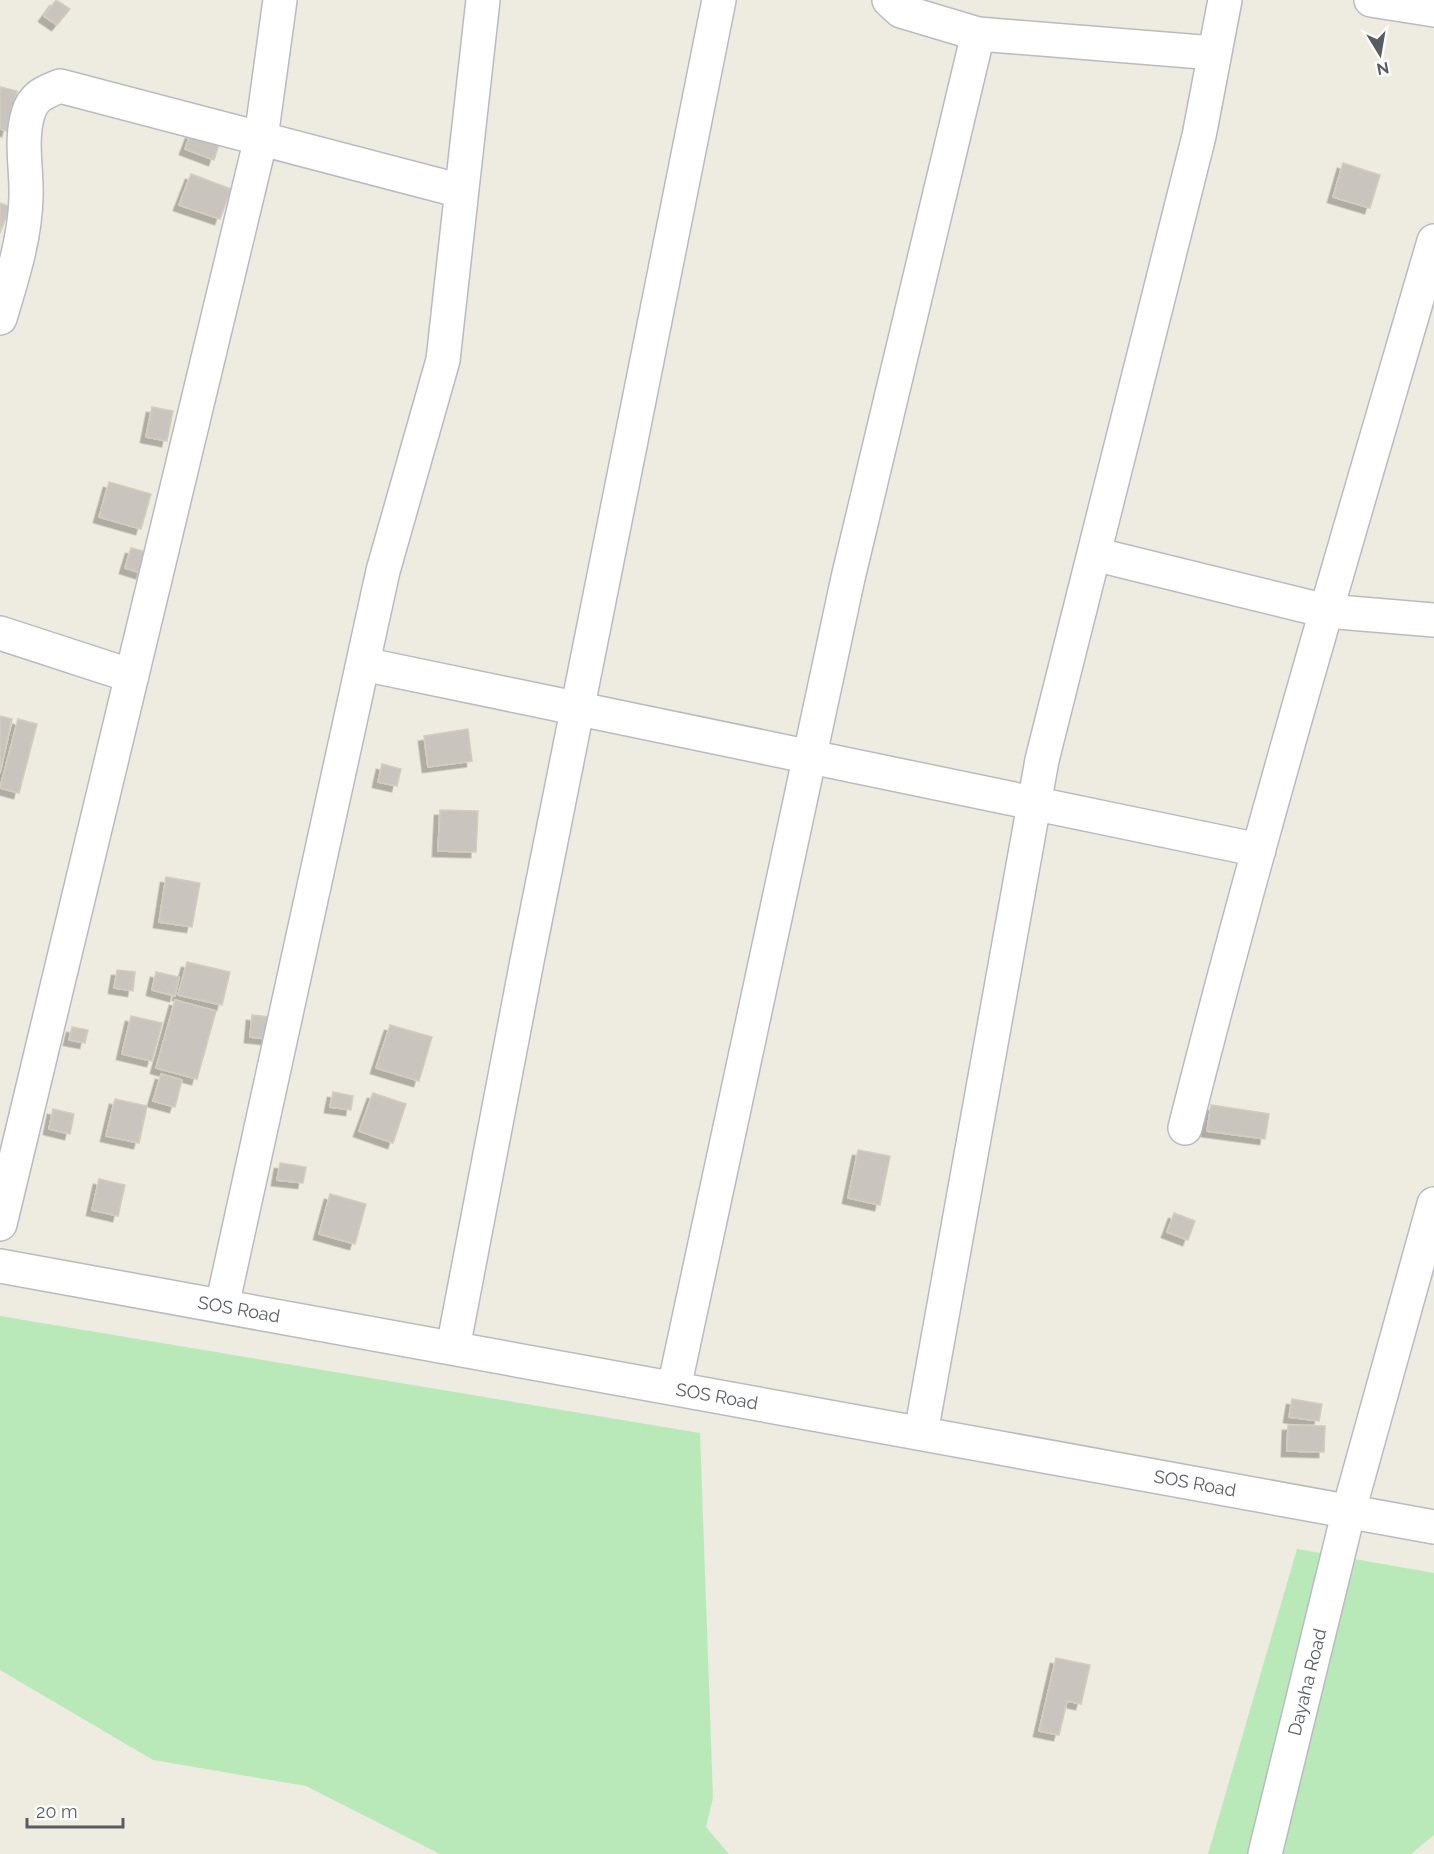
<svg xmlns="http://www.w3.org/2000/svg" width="1434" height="1854" viewBox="0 0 1434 1854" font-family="Raleway,sans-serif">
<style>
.green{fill:#b9e9b9}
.building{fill:#c9c4bd;stroke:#d3cdbe;stroke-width:1.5;filter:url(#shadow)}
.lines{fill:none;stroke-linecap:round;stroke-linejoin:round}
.minor-casing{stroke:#b8bbc1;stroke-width:36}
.minor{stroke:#fff;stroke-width:33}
.labels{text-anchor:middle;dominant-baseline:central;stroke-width:4.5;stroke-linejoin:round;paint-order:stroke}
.street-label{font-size:18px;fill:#595d63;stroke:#fff}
</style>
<defs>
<filter id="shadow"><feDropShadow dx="-5.5" dy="5.5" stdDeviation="0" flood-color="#0004"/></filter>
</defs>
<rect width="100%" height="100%" fill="#eeebe0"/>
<path class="green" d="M0,1316L700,1433L713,1798L706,1827L729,1854H440L306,1786L153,1760L0,1670Z
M1297,1549L1434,1573V1835L1411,1854H1208Z"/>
<path class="building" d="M56,0L70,9L57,25L44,16Z
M0,87L17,91L7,131L0,129Z
M191,133L219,144L214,160L185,149Z
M1343,163L1380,175L1370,208L1333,197Z
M191,174L231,189L220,219L179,205Z
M0,203L10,207L0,233Z
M152,407L173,411L167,441L146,437Z
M109,482L151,494L141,529L99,517Z
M131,548L147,552L141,573L125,568Z
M0,716L12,719L0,773Z
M18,719L37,724L19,793L0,788Z
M468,729L472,761L428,767L424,736Z
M382,764L401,769L397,786L378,782Z
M440,810L478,811L476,852L438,851Z
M166,877L200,883L192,927L159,922Z
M187,962L230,972L222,1005L178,995Z
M117,970L135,972L133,991L114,988Z
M156,972L179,977L175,996L152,990Z
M175,1000L216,1011L197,1079L156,1068Z
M252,1015L270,1017L267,1039L250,1037Z
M131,1016L162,1023L152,1061L122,1054Z
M390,1025L432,1037L419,1081L376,1068Z
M72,1027L88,1030L85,1043L69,1040Z
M161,1074L182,1080L175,1107L153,1101Z
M333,1092L353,1096L351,1110L330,1107Z
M373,1093L406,1104L393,1143L359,1131Z
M115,1099L147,1106L139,1143L106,1136Z
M1211,1105L1269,1114L1265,1139L1207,1131Z
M53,1109L74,1114L70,1134L49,1129Z
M858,1150L890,1156L880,1205L848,1198Z
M280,1163L306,1167L303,1183L277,1180Z
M99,1179L125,1185L118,1216L92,1210Z
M330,1194L366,1204L355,1244L319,1234Z
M1174,1213L1195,1221L1188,1240L1167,1232Z
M1292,1399L1322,1404L1319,1421L1289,1417Z
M1288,1425L1325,1426L1324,1452L1287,1451Z
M1056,1658L1090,1665L1081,1704L1067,1701L1059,1735L1039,1731Z"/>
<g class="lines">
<g class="minor-casing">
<path id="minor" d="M889,0L901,11L978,34L1214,53
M1371,0L1434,10
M0,318C12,278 25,239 26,197C27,171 20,140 28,114C33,96 45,92 60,86L461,191
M1094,554L1326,611L1434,620
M0,633L132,676
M363,664L1259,850
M1185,1128C1260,830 1348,536 1434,241
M0,1224L261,138L280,0
M0,1266L1434,1527
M222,1306L383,571L443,360L483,0
M453,1348L527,961L719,0
M674,1388L848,578L978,34
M921,1433L1042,760L1199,136L1225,0
M1265,1854L1349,1510L1434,1204"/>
</g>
<use href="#minor" class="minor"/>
</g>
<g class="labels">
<g class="street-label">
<text transform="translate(239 1309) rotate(10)">SOS Road</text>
<text transform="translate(717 1396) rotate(10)">SOS Road</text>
<text transform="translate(1195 1483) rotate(10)">SOS Road</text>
<text transform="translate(1307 1682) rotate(-76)">Dayaha Road</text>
</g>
</g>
<g transform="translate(1380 54) rotate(169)" stroke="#ffffff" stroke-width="4.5" paint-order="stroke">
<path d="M0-4.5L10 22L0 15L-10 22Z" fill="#595d63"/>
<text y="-9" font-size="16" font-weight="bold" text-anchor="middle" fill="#595d63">N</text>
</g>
<path d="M27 1818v9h96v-9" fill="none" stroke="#595d63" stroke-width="3"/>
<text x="36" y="1818" font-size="18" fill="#595d63" stroke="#ffffff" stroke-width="4.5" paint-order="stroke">20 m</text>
</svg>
